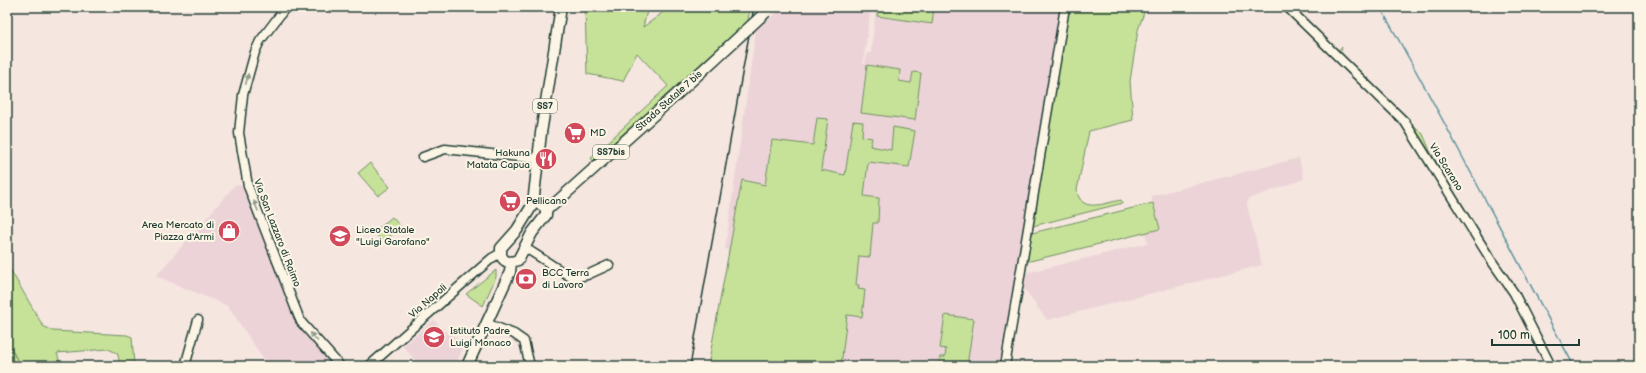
<svg xmlns="http://www.w3.org/2000/svg" width="1646" height="373" viewBox="0 0 1646 373" font-family="'Balsamiq Sans',sans-serif">
<style>
.built{fill:#ecd3d8}
.grass{fill:#c6e198;stroke:#728f66}
.forest{fill:url(#forest-firs);stroke:#728f66}
.lines{fill:none;stroke-linecap:round;stroke-linejoin:round}
.stream{stroke:#5a939c;stroke-width:1.5}
.minor-casing{stroke:#1f3d34;stroke-width:11}
.major-casing{stroke:#1f3d34;stroke-width:13}
.minor{stroke:#fcf5e5;stroke-width:8}
.major{stroke:#fcf5e5;stroke-width:10}
.rail{stroke:#1f3d34;stroke-width:1.5}
.major-bridge-casing{stroke:#1f3d34;stroke-width:13;stroke-linecap:butt}
.major-bridge{stroke:#fcf5e5;stroke-width:10}
.oneway{fill:#8e998c}
.labels{text-anchor:middle;dominant-baseline:central;stroke-width:4;stroke-linejoin:round;paint-order:stroke}
.shield{fill:#fcf5e5;stroke:#617469;stroke-width:1}
.shield-label{font-size:9px;font-weight:bold;fill:#1f3d34}
.street-label{font-size:10px;fill:#1f3d34;stroke:#fcf5e5}
.poi-label{font-size:10px;fill:#1f3d34;stroke:#fcf5e5;text-anchor:start}
</style>
<defs>
<pattern id="forest-firs" width="22" height="20" patternUnits="userSpaceOnUse"><rect width="22" height="20" fill="#c6e198"/><path d="M5 1l3.5 6h-7zM16 11l3.5 6h-7z" fill="#aac284"/></pattern>
</defs>
<rect width="100%" height="100%" fill="#f5e6df"/>
<filter id="ink" filterUnits="userSpaceOnUse"><feTurbulence type="fractalNoise" baseFrequency=".025" numOctaves="2"/><feDisplacementMap in="SourceGraphic" scale="8" xChannelSelector="R" yChannelSelector="G"/><feConvolveMatrix kernelMatrix="1 2 1 2 8 2 1 2 1" color-interpolation-filters="sRGB"/></filter>
<g filter="url(#ink)">
<path class="built" d="M783,7H871L863,64H865L867,53H871L876,7H1063L1001,366H708L729,250L725,249L756,30Z
M1299,158L1304,179L1248,199L1247,205L1262,265L1047,320L1023,287L1026,273L1148,243L1145,233L1160,229L1151,196Z
M235,185L244,186L296,321L334,366H268L228,306L156,276Z
M434,320L443,330L465,344L455,366H420L403,346Z"/>
<path class="grass" d="M585,7H648L643,27L660,15L665,7H750L748,21L593,161L591,158L668,86L637,53L623,81L587,74Z
M878,7H934L932,24L877,16Z
M1069,7H1146L1138,30L1130,81L1133,120L1089,131L1077,190C1080,214 1104,203 1121,200L1123,203L1033,226Z
M1342,47L1340,54L1423,134L1431,153L1453,190L1513,286L1556,366H1553L1422,143L1337,51Z
M867,65L900,70L899,81L911,83L913,72L921,73L915,120L861,113Z
M817,118L828,119L821,170L845,175L853,121L863,122L862,136L872,138L870,146L891,150L893,127L915,131L909,167L868,162L864,196L879,198L878,223H873L870,257L859,256L856,285H859L858,289L865,290L862,317L847,315L841,366H708L742,180L765,185L772,140L813,145Z
M370,163L390,187L378,196L358,173Z
M1153,203L1160,229L1026,262L1032,233Z
M392,217L401,227L383,242L374,232Z
M7,264L43,326L53,331L127,335L132,337L134,366H119V359L117,353L108,349L57,353L61,366H20L7,340Z
M496,270V277L483,306L466,294Z
M945,315L974,319L967,366H938L940,357H945L946,349L940,348Z"/>
<path class="forest" d="M7,340L20,366H7Z"/>
<g class="lines">
<path class="stream" d="M1380,7C1448,125 1509,247 1574,366"/>
<g class="minor-casing">
<path id="minor" d="M286,7L260,41L255,52L243,95L239,133L248,186L298,315L301,322L340,366
M1287,7L1405,122L1491,260L1514,293L1551,366
M423,157L445,149L538,159
M524,247L572,278L587,275L609,265
M486,323L514,334L524,341L530,366
M185,366L198,320
M369,366L492,258L501,253
M1005,366L1065,7"/>
</g>
<g class="major-casing">
<path id="major" d="M538,203L546,208V215L532,233L518,260C510,263 504,263 501,255V248L517,230L533,204Z
M533,204L541,133L561,7
M546,208L552,206L676,95
M467,366L510,272L511,262"/>
</g>
<use href="#minor" class="minor"/>
<use href="#major" class="major"/>
<path class="rail" d="M690,366L754,7"/>
<g class="major-bridge-casing">
<path id="major-bridge" d="M676,95L766,12"/>
</g>
<use href="#major-bridge" class="major-bridge"/>
</g>
<defs><path id="oneway-solid" d="M-6-.8H1V-3.2L6.5 0L1 3.2V.8H-6Z"/></defs>
<g class="oneway">
<use href="#oneway-solid" transform="translate(247 79) rotate(-76)"/>
<use href="#oneway-solid" transform="translate(256 206) rotate(-112)"/>
<use href="#oneway-solid" transform="translate(314 337) rotate(-131)"/>
</g>
</g>
<defs>
<g id="supermarket-disc" transform="scale(1.15)"><circle r="9.5" fill="#d1495b" stroke="#fcf5e5"/><path d="M-6-5.5h2.5l.6 2H6L4.5 2H-2.5L-4.4-4H-6ZM-1.5 3.2a1.3 1.3 0 1 0 .1 0ZM3 3.2a1.3 1.3 0 1 0 .1 0Z" fill="#fff"/></g>
<g id="restaurant-disc" transform="scale(1.15)"><circle r="9.5" fill="#d1495b" stroke="#fcf5e5"/><path d="M-5-6h1v4h1v-4h1v4h1v-4h1v5L-1.5 .5V6h-2V.5L-5-1ZM5-6V6H3V1.5H1.5Q1.5-4 5-6Z" fill="#fff"/></g>
<g id="shop-disc" transform="scale(1.15)"><circle r="9.5" fill="#d1495b" stroke="#fcf5e5"/><path d="M-5-2.5h2.3a2.7 3.5 0 0 1 5.4 0H5L5.5 6h-11ZM-1.5-2.5h3a1.5 2.3 0 0 0-3 0Z" fill="#fff"/></g>
<g id="school-disc" transform="scale(1.15)"><circle r="9.5" fill="#d1495b" stroke="#fcf5e5"/><path d="M0-5L7-2L0 1L-7-2ZM-4 1L0 2.5L4 1V4Q0 6-4 4Z" fill="#fff"/></g>
<g id="bank-disc" transform="scale(1.15)"><circle r="9.5" fill="#d1495b" stroke="#fcf5e5"/><path d="M-6-4H6V4H-6ZM0-2.3a2.3 2.3 0 1 0 0 4.6a2.3 2.3 0 1 0 0-4.6Z" fill="#fff"/></g>
</defs>
<g fill-rule="evenodd">
<use href="#supermarket-disc" x="575" y="133"/>
<use href="#restaurant-disc" x="546" y="159"/>
<use href="#supermarket-disc" x="510" y="201"/>
<use href="#shop-disc" x="229" y="231"/>
<use href="#school-disc" x="340" y="236"/>
<use href="#bank-disc" x="526" y="279"/>
<use href="#school-disc" x="434" y="337"/>
</g>
<g class="labels">
<g class="shield">
<rect x="533" y="99" width="24" height="14" rx="3"/>
<rect x="593" y="145" width="36" height="14" rx="3"/>
</g>
<g class="shield-label">
<text x="545" y="106">SS7</text>
<text x="611" y="152">SS7bis</text>
</g>
<g class="street-label">
<text transform="translate(669 101) rotate(-42)">Strada Statale 7 bis</text>
<text transform="translate(1446 167) rotate(58)">Via Scarano</text>
<text transform="translate(277 233) rotate(69)">Via San Lazzaro di Raimo</text>
<text transform="translate(428 301) rotate(-41)">Via Napoli</text>
</g>
<g class="poi-label">
<text x="590" y="133">MD</text>
<text x="530" y="153" text-anchor="end">Hakuna<tspan x="530" dy="12">Matata Capua</tspan></text>
<text x="526" y="201">Pellicano</text>
<text x="214" y="225" text-anchor="end">Area Mercato di<tspan x="214" dy="12">Piazza d'Armi</tspan></text>
<text x="356" y="230">Liceo Statale<tspan x="356" dy="12">"Luigi Garofano"</tspan></text>
<text x="542" y="273">BCC Terra<tspan x="542" dy="12">di Lavoro</tspan></text>
<text x="450" y="331">Istituto Padre<tspan x="450" dy="12">Luigi Monaco</tspan></text>
</g>
</g>
<rect width="1646" height="373" fill="none" stroke="#fcf5e5" stroke-width="24"/>
<rect x="12" y="12" width="1622" height="349" fill="none" stroke="#1f3d34" stroke-width="1.5" filter="url(#ink)"/>
<path d="M1492 339v6h87v-6" fill="none" stroke="#1f3d34" stroke-width="2"/>
<text x="1498" y="339" font-size="12" fill="#1f3d34" stroke="#fcf5e5" stroke-width="3" paint-order="stroke">100 m</text>
</svg>
